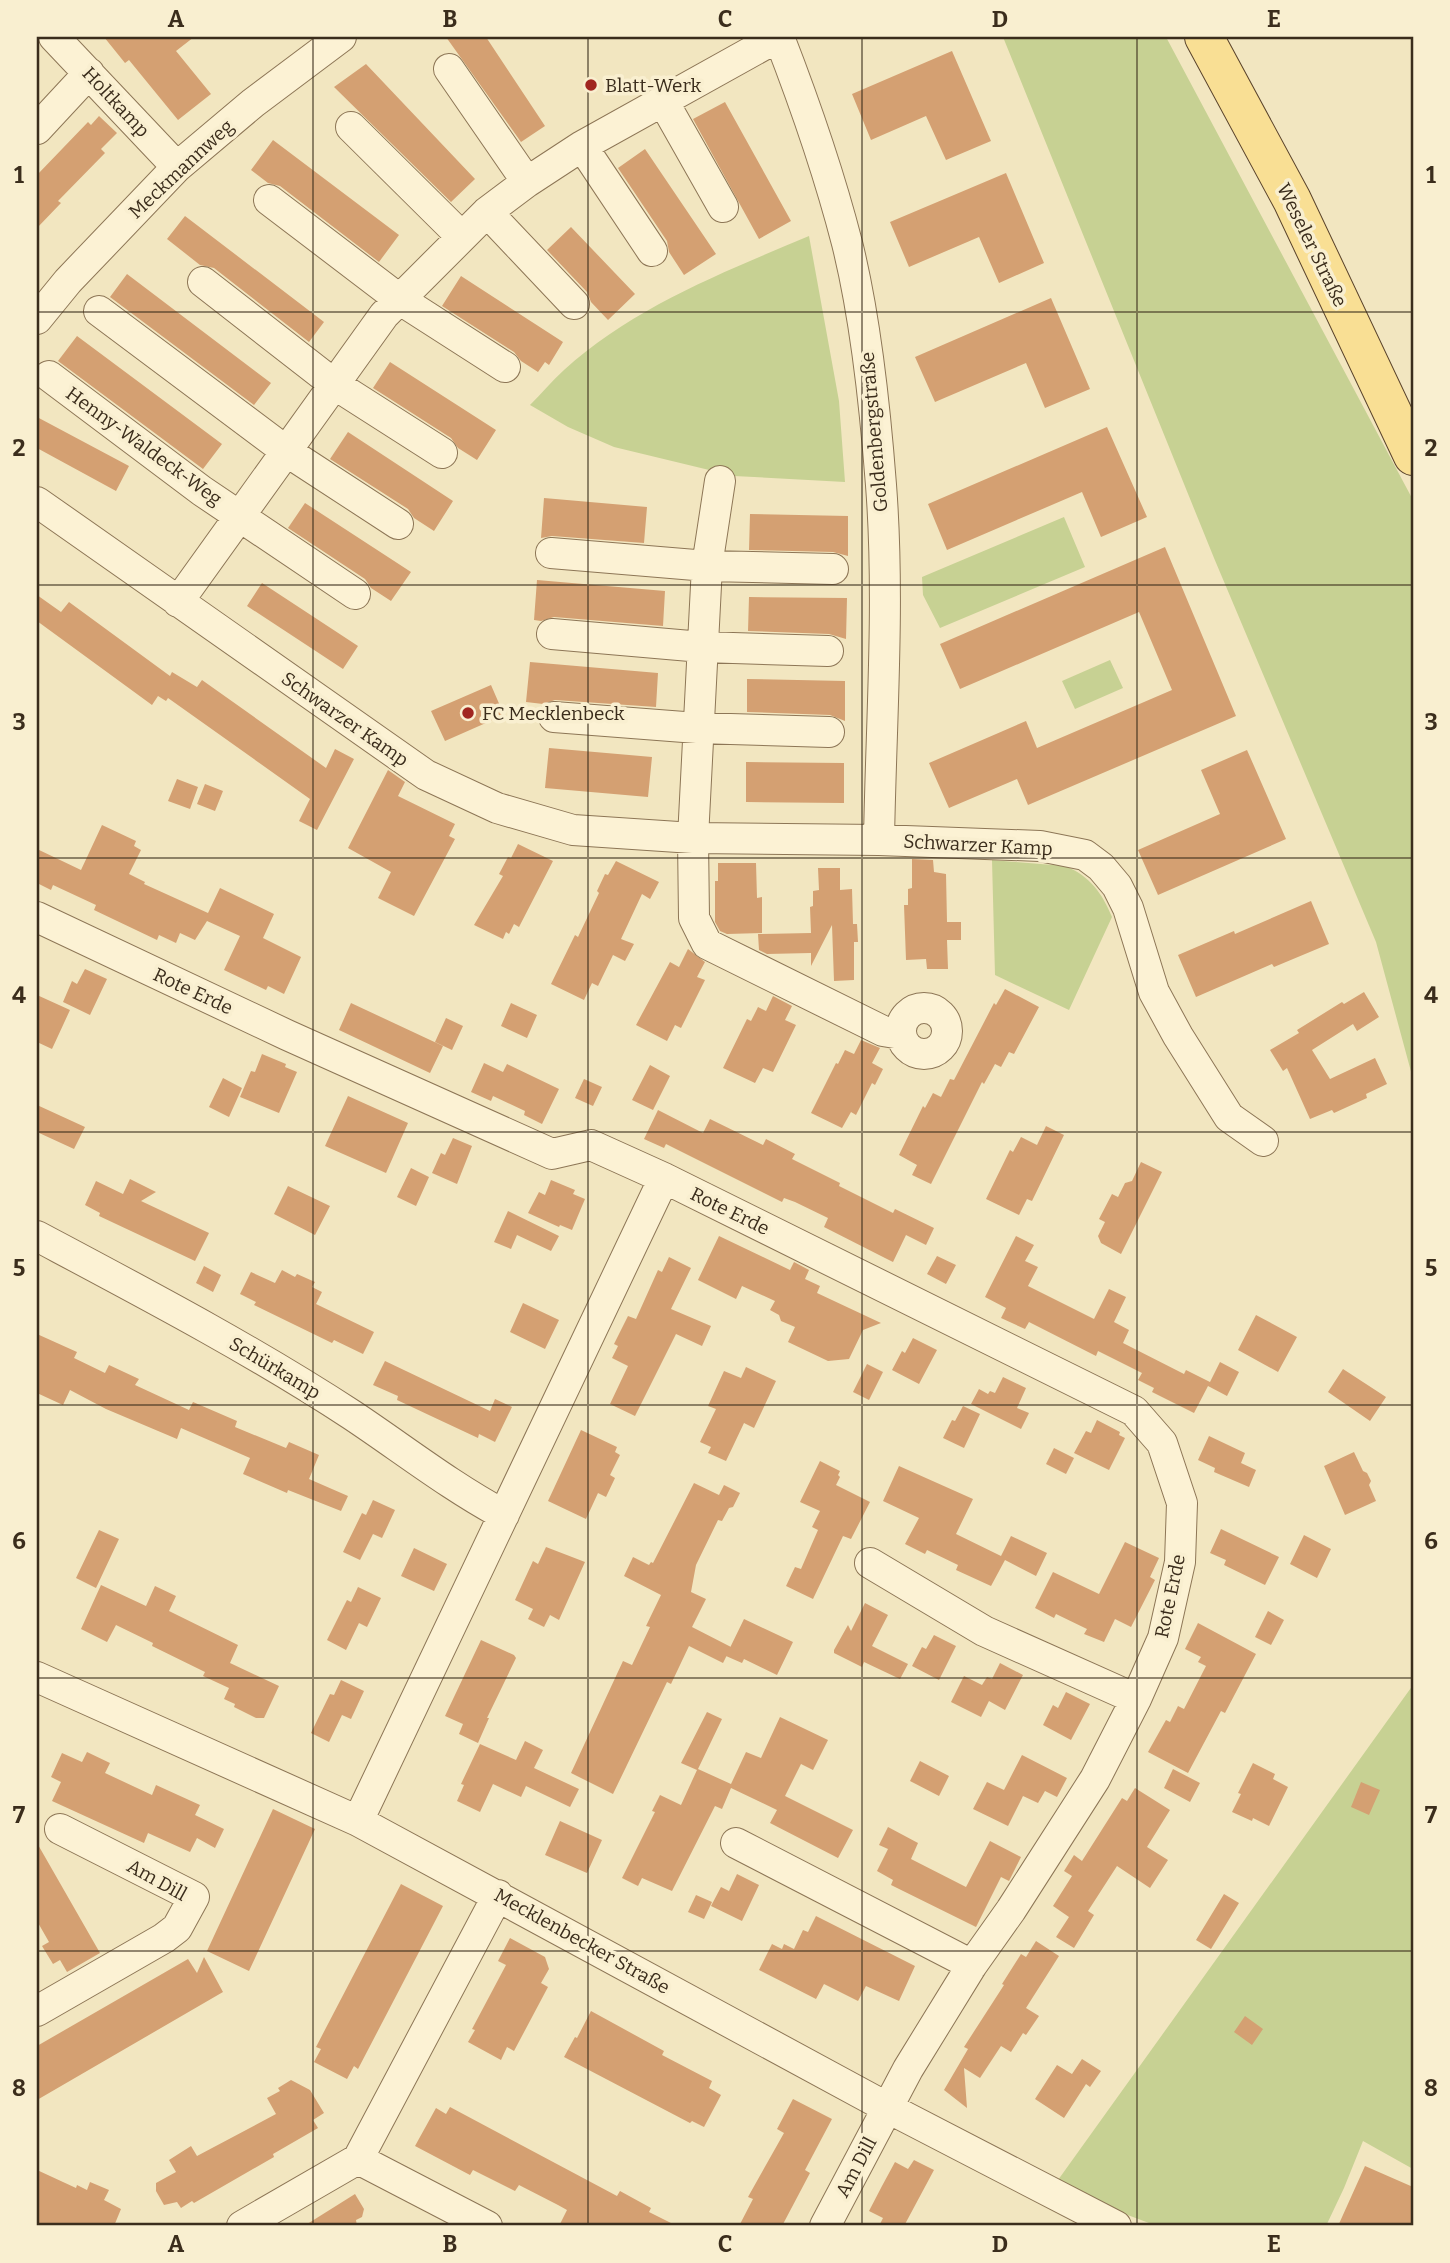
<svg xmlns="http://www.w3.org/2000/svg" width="1450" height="2263" viewBox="0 0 1450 2263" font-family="Bitter,serif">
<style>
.green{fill:#c7d193}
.building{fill:#d4a072}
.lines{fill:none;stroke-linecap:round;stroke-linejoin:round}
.minor-casing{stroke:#8d7656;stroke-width:32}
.major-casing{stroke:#5a432b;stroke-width:40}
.minor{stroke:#fcf2d4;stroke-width:30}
.major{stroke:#f9df94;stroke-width:38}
.grid{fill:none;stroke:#3b2d1c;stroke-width:2;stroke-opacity:0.55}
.poi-dot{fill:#a12620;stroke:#f9efd0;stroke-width:2.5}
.labels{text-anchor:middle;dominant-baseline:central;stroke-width:7;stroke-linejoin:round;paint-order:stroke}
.poi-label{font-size:19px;fill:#3b2d1c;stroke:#f9efd0;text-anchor:start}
.street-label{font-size:19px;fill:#3b2d1c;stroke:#f9efd0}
.neatline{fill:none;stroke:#3b2d1c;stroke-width:2.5}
.grid-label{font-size:23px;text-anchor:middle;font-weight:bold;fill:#3b2d1c}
</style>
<rect width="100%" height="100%" fill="#f2e6c0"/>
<path class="green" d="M1003,37H1166L1413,500V1079L1376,942L1214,558Z
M809,236L839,401L845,482L734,476L614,447L568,427L530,405C541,394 552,381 564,370C633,307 724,272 809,236Z
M1064,517L1085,567L940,628L923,595L922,577Z
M1110,660L1123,688L1075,709L1062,681Z
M992,860L1065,866C1090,876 1102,893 1112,917L1069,1010L995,975Z
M1413,1685V2169L1363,2141L1344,2188L1326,2226H1157L1053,2187Z"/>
<path class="building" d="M104,37H194L176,51L211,94L178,120L129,60L125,63Z
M446,37H486L545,126L521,142Z
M952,51L991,141L946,160L926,116L871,140L852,94Z
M366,64L475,179L451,202L334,87Z
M725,102L791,221L759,239L693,119Z
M99,116L117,133L101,149L105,153L58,201L61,203L37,228V175L88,122L91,125Z
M273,140L399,235L379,262L280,186L268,183L251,170Z
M645,149L716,254L684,275L669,252L667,241L618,168Z
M1006,173L1044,263L999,283L979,237L909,267L890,222Z
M185,216L324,322L309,342L214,268L200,265L167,239Z
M571,227L635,294L608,320L591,302L587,292L547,250Z
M127,274L271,383L254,405L110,297Z
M461,276L563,342L549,365L545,362L538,372L521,361L514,352L442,306Z
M1051,298L1090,389L1045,408L1026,363L935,402L915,357Z
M77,336L222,444L203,469L58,361Z
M390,362L496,430L477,460L458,448L451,438L373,388Z
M37,417L129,466L116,491L37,448Z
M1107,427L1147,517L1101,537L1082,492L947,550L928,504Z
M348,432L453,501L434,531L414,518L408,509L330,459Z
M544,498L647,507L644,543L552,536L541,538Z
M305,503L411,572L391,601L371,588L365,579L288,528Z
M750,514L848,516V556L833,552L749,550Z
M1165,547L1236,716L1028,805L1017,779L949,808L929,763L1026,721L1037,748L1172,690L1139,612L960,689L940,644Z
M537,580L665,591L663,626L554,617L541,621L534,620Z
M262,583L358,646L343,669L247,606Z
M37,595L61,612L69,602L170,676L172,672L197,687L202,680L326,768L335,749L354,759L317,830L299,821L310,799L168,698L166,701L158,696L152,705L37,621Z
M749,597L847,598L846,639L829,634L748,631Z
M530,662L658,673L656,707L555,700L543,704L526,702Z
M747,679L845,681V721L830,715L747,712Z
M491,685L504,715L445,741L431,711Z
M549,748L652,757L648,797L545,788Z
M1247,750L1286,839L1158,895L1138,850L1220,814L1201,770Z
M746,762L844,763V803L746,802Z
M388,770L405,782L398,796L455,824L449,836L455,839L414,916L378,898L391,872L348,848Z
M177,779L198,787L190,809L168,801Z
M205,784L223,791L215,811L197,804Z
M102,825L136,841L134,846L141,850L129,874L145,882L144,884L208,913L220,888L274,914L263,938L301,957L284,994L268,986L266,990L224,970L240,936L207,921L195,940L180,933L176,943L159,935L157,940L94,910L96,905L53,885L51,890L37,883V849L81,870Z
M518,844L553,861L519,927L514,924L509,934L506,932L503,939L474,925L503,876L499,874L508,857L511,858Z
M912,859L933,860L934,872L946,874L947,922H961V940H947L948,969H927L926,959L906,960L904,905H908V889L912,888Z
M616,861L659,882L650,899L642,894L621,939L634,944L625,961L613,955L598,986L592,983L584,1000L551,984L575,935L578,937L599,893L597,891L605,874L608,875Z
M718,863H756L757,898L762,897V933L727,934L720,931L715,922V881H718Z
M818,868H840V890L852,889L853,924H857L858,942H854V980L834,981L832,925L811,966V953L767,954L759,950L758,934L811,933L810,907L813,906V891L819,890Z
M1311,901L1329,944L1274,967L1272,964L1196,997L1178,955L1234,931L1235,934Z
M688,949L705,962L697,977L705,980L681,1028L675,1025L667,1041L636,1025L670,962L679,967Z
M85,969L107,979L90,1015L63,1002L72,981L77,984Z
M1005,989L1039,1007L1014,1054L1009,1052L1001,1067L995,1064L984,1084L982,1082L931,1184L912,1175L917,1165L899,1155L923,1106L925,1108L933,1093L941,1097L950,1079L954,1080L994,1003L996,1005Z
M1364,992L1379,1017L1357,1031L1353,1024L1312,1050L1330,1079L1375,1058L1387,1084L1366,1094L1367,1098L1334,1113L1332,1110L1310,1119L1287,1068L1283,1071L1270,1050L1299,1033L1297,1030L1342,1002L1344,1004Z
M37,995L70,1010L52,1049L37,1042Z
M773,996L792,1006L785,1020L796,1025L773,1072L763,1068L755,1083L723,1068L747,1019L751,1021L758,1007L766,1011Z
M351,1003L443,1046L430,1073L339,1030Z
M511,1003L537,1015L527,1038L501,1026Z
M446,1018L463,1026L452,1050L435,1042Z
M861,1040L880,1048L872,1063L883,1069L875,1085L872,1083L856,1115L851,1112L842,1128L811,1113L836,1063L838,1064L845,1050L854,1054Z
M262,1054L286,1064L285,1067L297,1072L279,1113L240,1097L251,1071L255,1072Z
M484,1063L503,1072L507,1064L559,1089L542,1124L524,1115L525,1111L493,1096L491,1101L471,1092Z
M650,1065L670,1076L653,1110L632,1100Z
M223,1078L242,1088L229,1117L209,1107Z
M584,1079L602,1087L593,1106L575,1098Z
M348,1096L408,1123L386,1173L325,1146Z
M37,1105L85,1127L74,1149L37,1132Z
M658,1110L703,1133L710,1119L763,1145L766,1139L795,1154L792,1159L840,1183L839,1186L893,1213L895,1209L934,1228L926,1245L906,1235L893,1262L883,1257L824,1227L828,1218L795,1202L784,1198L782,1202L666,1144L664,1148L644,1139Z
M1046,1126L1064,1135L1032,1201L1027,1199L1019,1215L986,1199L1010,1150L1013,1152L1021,1137L1037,1145Z
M453,1138L472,1146L457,1184L432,1173L441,1153L445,1155Z
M1141,1162L1162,1172L1121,1254L1101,1243L1098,1236L1105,1222L1099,1219L1112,1194L1118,1197L1125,1183L1132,1181Z
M411,1168L429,1177L416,1206L397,1197Z
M130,1179L156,1192L141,1201L209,1233L195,1261L99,1216L100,1213L85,1205L96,1181L123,1194Z
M551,1180L575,1190L573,1194L585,1199L572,1230L560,1225L559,1227L528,1213L539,1192L545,1195Z
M288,1186L330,1206L315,1235L274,1214Z
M508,1211L559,1236L551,1251L517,1235L511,1249L494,1242Z
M719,1236L790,1270L794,1262L809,1270L805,1279L820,1286L817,1293L881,1323L863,1330L849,1359L828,1361L788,1342L795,1327L781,1321L779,1315L770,1310L775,1301L742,1286L736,1299L698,1280Z
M1016,1236L1034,1245L1025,1261L1038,1267L1028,1286L1094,1319L1109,1289L1126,1297L1114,1322L1129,1330L1123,1343L1184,1374L1186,1370L1210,1382L1220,1362L1239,1372L1227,1396L1208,1386L1194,1413L1152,1392L1154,1388L1138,1380L1142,1373L1098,1351L1096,1356L1029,1322L1025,1329L1001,1318L1006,1308L985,1297Z
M937,1256L956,1265L946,1284L927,1274Z
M669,1257L691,1268L671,1309L711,1326L702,1346L676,1334L635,1416L610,1404L628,1366L612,1358L618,1346L614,1344L628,1316L636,1319L658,1270L662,1272Z
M204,1266L221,1275L213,1292L196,1283Z
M282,1270L295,1277L297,1274L315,1282L312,1287L322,1292L316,1304L374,1332L363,1354L334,1340L332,1343L254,1305L256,1302L240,1294L251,1272L275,1283Z
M523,1303L559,1320L545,1349L510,1332Z
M1256,1315L1297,1337L1278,1372L1238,1350Z
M37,1334L77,1352L74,1358L105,1373L109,1365L139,1379L135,1385L189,1410L193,1402L237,1421L235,1427L286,1448L289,1442L319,1455L309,1479L348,1496L341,1511L288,1490L287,1493L243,1474L250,1458L181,1428L177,1439L106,1409L70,1390L63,1405L37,1393Z
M913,1338L937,1350L919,1384L892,1370L902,1351L905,1353Z
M385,1361L490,1411L495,1399L512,1407L495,1442L479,1434L478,1438L431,1416L397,1400L398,1396L373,1385Z
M867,1364L883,1372L869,1400L853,1392Z
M746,1367L776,1381L754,1428L744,1423L726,1461L708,1453L711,1447L700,1442L716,1409L708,1406L724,1371L741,1378Z
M1343,1369L1386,1397L1370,1421L1328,1392Z
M1003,1377L1026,1388L1017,1408L1029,1413L1021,1429L971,1404L979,1389L988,1394L990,1391L995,1393Z
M963,1406L980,1414L964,1448L943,1438L952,1420L955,1421Z
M1097,1420L1120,1432L1119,1435L1125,1438L1109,1470L1074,1453L1086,1431L1091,1433Z
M581,1430L617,1447L615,1452L620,1455L610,1475L615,1478L606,1497L598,1493L586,1519L548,1501Z
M1209,1436L1245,1453L1241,1463L1256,1470L1249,1487L1214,1472L1215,1468L1198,1460Z
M1054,1448L1074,1458L1066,1474L1046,1464Z
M1354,1452L1363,1471L1367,1473L1371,1481L1369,1485L1376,1501L1345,1515L1324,1466Z
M820,1461L840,1471L838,1475L840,1477L836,1485L870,1502L851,1539L843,1536L813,1599L786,1586L795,1567L801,1569L818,1530L812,1527L820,1511L800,1502Z
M899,1466L973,1499L956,1534L1001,1556L1011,1536L1047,1553L1036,1576L1005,1560L991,1586L956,1570L958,1565L927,1550L925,1554L905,1544L919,1518L883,1501Z
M694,1483L719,1495L724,1485L740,1493L733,1507L729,1508L722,1521L718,1520L696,1565L691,1592L706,1599L692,1627L731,1647L723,1663L689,1646L671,1684L667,1682L613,1794L571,1773L623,1661L632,1665L650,1627L646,1626L661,1595L624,1576L633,1557L649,1565L651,1562L653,1563Z
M373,1500L395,1510L382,1538L373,1534L360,1560L343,1552L362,1513L366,1515Z
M1221,1529L1279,1557L1265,1585L1224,1565L1226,1560L1210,1553Z
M99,1530L119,1539L96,1588L76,1578Z
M1304,1535L1331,1549L1317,1578L1290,1564Z
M1125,1542L1159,1558L1150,1577L1155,1580L1131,1627L1115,1619L1104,1642L1084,1634L1087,1629L1056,1614L1054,1618L1035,1608L1053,1572L1099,1594Z
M546,1547L585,1562L559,1620L550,1615L544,1627L528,1619L533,1609L515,1600L533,1561L538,1564Z
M414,1548L447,1564L434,1591L401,1576Z
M101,1585L146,1606L155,1586L176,1596L169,1611L238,1645L230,1663L279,1686L264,1718H256L234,1707L235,1704L224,1699L229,1688L203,1676L205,1672L152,1646L153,1643L116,1625L107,1642L81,1629Z
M358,1587L381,1598L367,1627L359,1623L346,1650L327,1640L347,1600L351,1602Z
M865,1603L888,1615L872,1646L908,1664L900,1679L864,1662L862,1667L834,1653V1650L848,1625L851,1631Z
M1268,1611L1284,1620L1271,1645L1255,1637Z
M744,1619L793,1642L777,1675L744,1659L742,1663L726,1656Z
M1198,1623L1256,1654L1225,1713L1221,1711L1188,1773L1148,1752L1166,1720L1170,1722L1178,1706L1184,1709L1206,1666L1198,1662L1201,1657L1185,1649Z
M934,1635L956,1646L939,1680L912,1666L922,1647L926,1649Z
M481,1640L514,1655L516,1658L487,1718H489L478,1743L459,1734L463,1724L445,1716Z
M1000,1663L1023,1675L1005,1710L989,1701L981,1717L951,1702L964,1676L982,1685L987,1677L992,1679Z
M341,1680L364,1691L351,1719L342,1715L329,1742L311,1733L330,1694L334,1695Z
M1066,1692L1090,1704L1071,1740L1043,1725L1053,1705L1058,1708Z
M707,1712L722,1719L698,1769L731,1784L746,1752L761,1758L780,1717L828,1740L813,1770L801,1764L785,1796L853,1830L838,1858L770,1823L777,1810L731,1788L722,1809L715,1806L672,1891L642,1878L638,1886L622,1878L655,1812L652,1811L660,1795L681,1805L697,1770L681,1763Z
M525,1741L543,1750L534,1768L579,1789L570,1807L526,1786L521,1797L493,1784L480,1812L457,1801L464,1785L461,1784L480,1744L516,1760Z
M87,1752L110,1763L105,1773L152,1795L156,1785L200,1805L195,1815L224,1829L215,1848L197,1838L190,1852L148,1833L144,1843L52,1801L61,1782L51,1777L62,1753L82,1762Z
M1022,1755L1067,1778L1057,1797L1045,1791L1038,1803L1023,1796L1008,1826L973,1809L987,1782L1004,1790Z
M920,1761L949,1776L939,1796L910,1781Z
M1253,1763L1275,1774L1273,1779L1288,1787L1269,1826L1253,1818L1252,1821L1232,1812L1241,1794L1238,1793Z
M1173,1769L1200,1783L1190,1802L1164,1788Z
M1361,1782L1380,1790L1369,1815L1351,1807Z
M1135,1788L1170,1810L1147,1847L1168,1860L1150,1888L1117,1866L1088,1911L1094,1915L1074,1948L1056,1937L1069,1917L1053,1906L1072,1876L1064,1871L1074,1855L1082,1861L1122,1798L1127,1801Z
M273,1809L315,1829L249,1971L207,1951Z
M560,1821L602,1840L587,1873L545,1855Z
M888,1827L918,1843L911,1859L966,1887L990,1841L1021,1857L1009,1881L1001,1877L976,1927L891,1885L893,1880L877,1871L888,1849L879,1845Z
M37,1843L100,1953L67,1972L60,1960L53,1964L42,1946L49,1942L37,1921Z
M737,1874L759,1885L742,1921L711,1906L721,1887L729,1891Z
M401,1884L443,1906L358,2069L354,2066L347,2079L314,2062L321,2049L316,2047Z
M1224,1894L1239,1903L1211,1949L1196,1940Z
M696,1895L712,1902L704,1919L688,1912Z
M816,1916L915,1966L899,2001L866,1986L858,2001L824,1984L816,1999L759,1970L772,1944L782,1949L784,1944L794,1949L803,1930L808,1932Z
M510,1938L545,1957L549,1969L541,1983L548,1987L514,2051L507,2047L501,2060L468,2042L475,2030L472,2029L506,1965L498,1961Z
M1036,1941L1059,1956L1026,2008L1039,2016L1026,2035L1023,2033L1011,2052L1001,2046L980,2078L964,2068L967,2108L944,2090L968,2049L964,2047L1004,1985L1002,1984L1021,1954L1026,1957Z
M204,1957L223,1992L37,2100V2046L188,1959L197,1973Z
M591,2011L664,2051L662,2055L712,2081L709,2088L721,2095L704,2127L692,2121L690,2123L564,2057L575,2037L577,2038Z
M1245,2016L1263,2029L1252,2045L1234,2032Z
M1082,2059L1101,2071L1090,2087L1086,2084L1064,2118L1035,2099L1057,2065L1072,2074Z
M291,2080L310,2090L324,2113L313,2120L318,2128L273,2154L274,2157L194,2203L192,2201L181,2208L177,2202L164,2205L156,2191V2183L176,2172L169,2160L191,2146L197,2156L276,2114L267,2098L280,2091L278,2088Z
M793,2099L832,2119L805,2170L810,2173L782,2226H739L753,2199L748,2197L784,2133L777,2129Z
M450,2107L617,2196L620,2191L651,2208L649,2212L677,2226H559L567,2210L558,2205L519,2185L515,2191L473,2170L470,2175L415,2146L436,2108L446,2114Z
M914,2160L934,2170L904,2226H879L883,2218L869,2211L882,2186L895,2162L908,2169Z
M1365,2166L1413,2187V2226H1338Z
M37,2170L76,2188L77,2185L87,2190L90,2182L109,2190L104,2200L121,2209L114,2226H37Z
M355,2194L364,2209L362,2217L356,2220L357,2226H304Z"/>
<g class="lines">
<g class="minor-casing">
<path id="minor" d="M54,37L177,167
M779,37C805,104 829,173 847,243C866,319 875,406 881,485C890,602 881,722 879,840
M449,69L527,182
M663,101L723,207
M351,127L461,236
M37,129L89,73
M582,146L652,251
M269,200L399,299L505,367
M487,212L574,304
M203,282L334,384L442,453
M99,311L286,451L398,524
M37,319L68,281L177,167L253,103L341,37
M49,376L202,491L355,594
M720,481L707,566L693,838L694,918L707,944L883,1031L901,1034
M37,502L426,775L497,808L573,830L693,838L879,840L1040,846L1085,855L1101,867L1117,886L1128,908L1154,992L1178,1036L1229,1117L1263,1141
M551,553L707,566L833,569
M178,602L384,315L487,212L527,182L582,146L778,37
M552,634L702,647L828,651
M554,717L697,728L829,732
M37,917L287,1035L552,1154L591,1145L664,1178L1134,1411L1162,1443L1182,1503L1180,1562L1163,1638L1136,1699L1095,1779L1011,1910L972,1965L908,2069L825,2226
M901 1031a23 23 0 1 1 46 0a23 23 0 1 1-46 0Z
M37,1236C144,1293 251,1349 352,1415C403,1449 450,1486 504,1515
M870,1563L984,1631L1136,1699
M37,1677L358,1821L888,2108L1116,2226
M358,1821L664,1178
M736,1843L972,1965
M37,2011L164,1938L177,1928L194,1897L60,1829
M242,2226L358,2159
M487,2226L358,2159L498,1895"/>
</g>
<g class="major-casing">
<path id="major" d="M1204,37L1292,200L1413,456"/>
</g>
<use href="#minor" class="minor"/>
<use href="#major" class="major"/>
</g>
<path class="grid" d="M313,37V2226M588,37V2226M862,37V2226M1137,37V2226M37,312H1413M37,585H1413M37,858H1413M37,1132H1413M37,1405H1413M37,1678H1413M37,1951H1413"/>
<g class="poi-dot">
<circle cx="591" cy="85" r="7"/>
<circle cx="468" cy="713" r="7"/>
</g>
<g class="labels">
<g class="poi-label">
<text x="605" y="85">Blatt-Werk</text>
<text x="482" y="713">FC Mecklenbeck</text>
</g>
<g class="street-label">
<text transform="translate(116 102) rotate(47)">Holtkamp</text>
<text transform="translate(181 169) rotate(-43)">Meckmannweg</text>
<text transform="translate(1312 245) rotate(64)">Weseler Straße</text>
<text transform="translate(874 432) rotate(-95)">Goldenbergstraße</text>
<text transform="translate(144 446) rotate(36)">Henny-Waldeck-Weg</text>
<text transform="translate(345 719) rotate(35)">Schwarzer Kamp</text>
<text transform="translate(978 845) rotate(3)">Schwarzer Kamp</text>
<text transform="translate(193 991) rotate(25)">Rote Erde</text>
<text transform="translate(730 1211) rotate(26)">Rote Erde</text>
<text transform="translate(275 1368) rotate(31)">Schürkamp</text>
<text transform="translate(1170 1596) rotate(-78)">Rote Erde</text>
<text transform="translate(157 1880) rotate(29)">Am Dill</text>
<text transform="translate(582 1941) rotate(29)">Mecklenbecker Straße</text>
<text transform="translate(856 2167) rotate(-62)">Am Dill</text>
</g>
</g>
<rect width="1450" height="2263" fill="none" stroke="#f9efd0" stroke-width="77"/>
<rect x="38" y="38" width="1374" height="2186" class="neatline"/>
<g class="grid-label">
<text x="176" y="27">A</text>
<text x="450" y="27">B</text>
<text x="725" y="27">C</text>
<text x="1000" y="27">D</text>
<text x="1274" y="27">E</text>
<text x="19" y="183">1</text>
<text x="1431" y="183">1</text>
<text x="19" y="456">2</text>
<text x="1431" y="456">2</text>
<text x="19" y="730">3</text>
<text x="1431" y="730">3</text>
<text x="19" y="1003">4</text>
<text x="1431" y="1003">4</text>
<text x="19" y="1276">5</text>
<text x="1431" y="1276">5</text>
<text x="19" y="1549">6</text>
<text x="1431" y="1549">6</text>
<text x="19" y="1823">7</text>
<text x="1431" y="1823">7</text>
<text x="19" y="2096">8</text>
<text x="1431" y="2096">8</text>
<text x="176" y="2252">A</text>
<text x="450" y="2252">B</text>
<text x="725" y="2252">C</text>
<text x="1000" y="2252">D</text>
<text x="1274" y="2252">E</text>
</g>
</svg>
